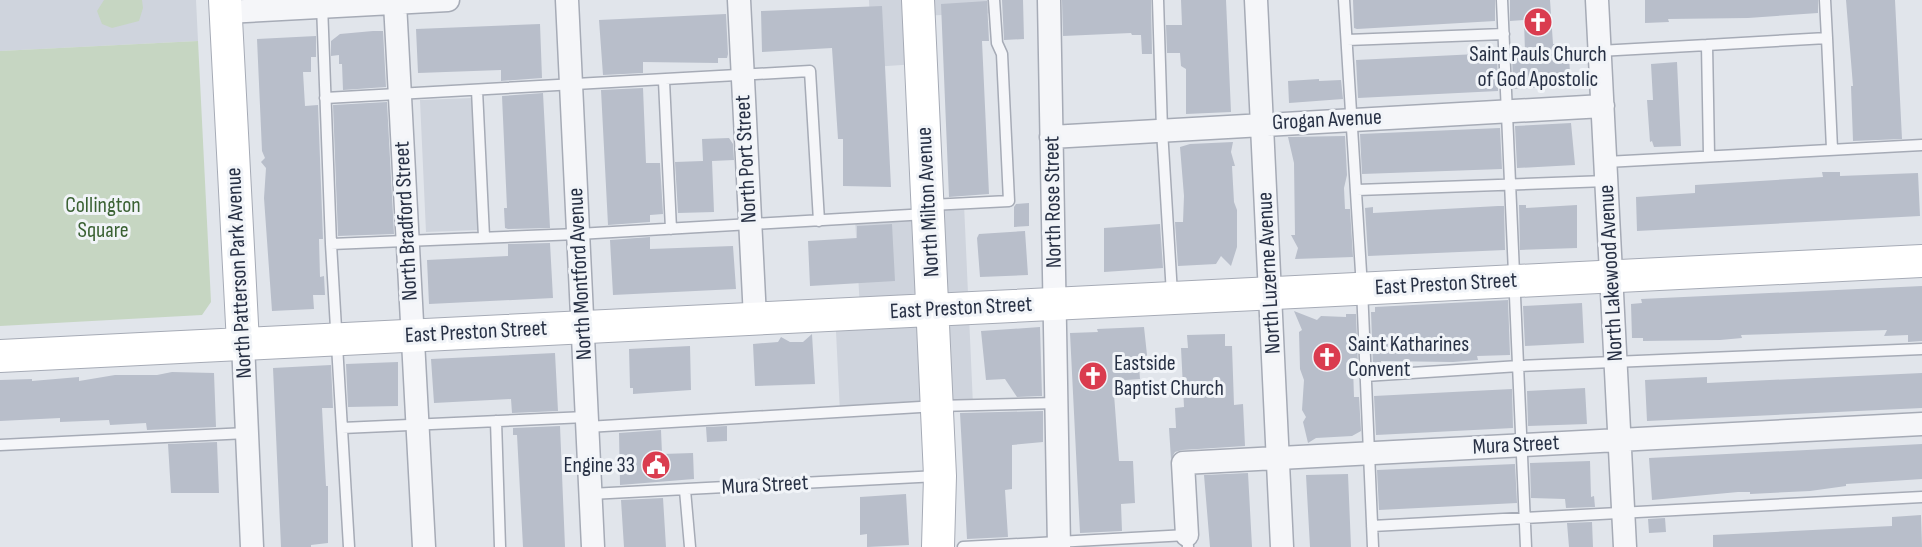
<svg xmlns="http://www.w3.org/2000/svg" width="1922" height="547" viewBox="0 0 1922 547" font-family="'Sofia Sans Condensed',sans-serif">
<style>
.built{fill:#cfd4dd}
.green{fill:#c6d6c2}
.building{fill:#b8beca}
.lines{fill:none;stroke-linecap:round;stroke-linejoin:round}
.lane-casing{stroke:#a6abb6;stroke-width:13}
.street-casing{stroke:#a6abb6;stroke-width:25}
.secondary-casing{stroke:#a6abb6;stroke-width:34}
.lane{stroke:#f5f6f9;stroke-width:10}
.street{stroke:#f5f6f9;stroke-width:22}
.secondary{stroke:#fff;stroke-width:32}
.labels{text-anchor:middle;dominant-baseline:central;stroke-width:6;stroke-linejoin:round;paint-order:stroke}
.poi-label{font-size:22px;fill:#283145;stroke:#f1f4f8;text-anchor:start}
.street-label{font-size:22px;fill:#283145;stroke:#f1f4f8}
.park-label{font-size:22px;fill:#3b6234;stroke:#f1f4f8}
</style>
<rect width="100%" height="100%" fill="#e1e5eb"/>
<path class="built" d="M0,0H196L198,41L0,51Z
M869,0H999L998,13L915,16L917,64L872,67Z
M472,98L478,230L426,232L420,100Z
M964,204L973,405L840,413L835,311L860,310L855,217Z"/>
<path class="green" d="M104,0H142L143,8L139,21L112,28L102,24L97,11Z
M198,41L211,302L202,315L0,326V51Z"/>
<path class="building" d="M1002,0H1023L1024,39L1004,40Z
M1062,0H1151L1152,54H1142L1141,35H1132L1131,33L1063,36Z
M1181,0H1226L1231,112L1186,114V69L1181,66L1180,53H1167L1166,25H1182Z
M1353,0H1495V21L1357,29L1354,28Z
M1510,0H1550L1553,44H1568L1571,86L1513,89L1512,52H1525L1524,20L1510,21Z
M1645,0H1818V13L1748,18L1668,19L1669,22L1645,23Z
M1846,0H1895L1902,139L1853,141L1851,86H1853Z
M987,1L989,41H982L989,194L949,197L941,4Z
M882,6L891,187L843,186V139H838L832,48L762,52L761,11Z
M726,14L728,54L727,58H718V63L643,62V73L603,75L599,20Z
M540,24L542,78L501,81V70L418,73L416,29Z
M373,31H383L386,87L343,90L342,64H339V55L331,56V41L340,34Z
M316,36V57H311V72H303L305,106L318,105L323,239H319L320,277L324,276L325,295H313L314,309L272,311L264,198L266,168L261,162L265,158L262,151L257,39Z
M1497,53L1498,91L1358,98L1356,60Z
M1677,62L1681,146L1654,147L1652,141L1650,142L1647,100H1653L1651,64Z
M1319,79V81L1341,80L1343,99L1289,103L1288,81Z
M643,88L646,163H660L663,214L650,215V222L608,225L601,90Z
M543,93L550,228L508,229L505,228L504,208H507L502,96Z
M387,102L394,234L338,236L333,105Z
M1571,123L1575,165L1517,168L1515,126Z
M1500,128L1502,169L1362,174L1360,134Z
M1345,136L1347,175L1344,188L1345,209H1350L1353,257L1295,259L1298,248L1291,235H1295L1294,163L1288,137Z
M729,138L733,144L734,160L712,161L714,212L678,213L675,162L703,161L702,139Z
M1233,142L1231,152L1235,166H1232L1234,202L1237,210V247L1231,266L1221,256L1216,264L1178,266L1175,222H1183L1184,196L1180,147L1190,144Z
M1822,172H1840V176L1918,173L1920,216L1637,231L1636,197L1695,193V185L1823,177Z
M1029,203V226L1014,227V207L1016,204Z
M1519,205H1526V208L1577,205V248L1520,250Z
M1498,206H1504L1505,250L1368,256L1365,208L1373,207V213Z
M892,224L895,281L810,286L808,241L857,238V226Z
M1160,224L1163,268L1104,272V228Z
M1025,231L1028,275L980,277L977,238L979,234Z
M650,237V249L733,246L736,289L613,295L610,240Z
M550,243L553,298L429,304L427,260L508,256V244Z
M1922,286V341L1908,342V335L1884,336L1887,330L1741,335L1742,338L1720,340L1643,341V338H1632L1631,304L1642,303L1641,299Z
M1508,300L1510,355L1477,356L1478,360L1453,362L1381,361V366H1373L1371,312H1375V307Z
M1582,303L1584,343L1525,346L1523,306Z
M1294,311L1317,320L1321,316L1346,317V314H1356L1358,367H1353L1354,397H1359L1361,431L1352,436L1316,438L1308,443L1303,422L1306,417L1302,410L1304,380L1300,369L1299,332L1302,330Z
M1040,327L1042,396L1017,397L1005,379L986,380L981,331Z
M1144,327L1147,355L1139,366L1140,379L1113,381L1119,461H1133L1135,503L1121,504L1122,531L1080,533L1070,333L1098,332L1097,329Z
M812,334L815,384L755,386L753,344L778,342L781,337L790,342H803Z
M1225,334V346H1232L1234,405L1243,404L1245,446L1182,450L1175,452L1171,459L1169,428H1176L1175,408L1184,407L1181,348H1188L1187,335Z
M690,346L691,390L633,394V388H630L629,349Z
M555,353L558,411L512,413L511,399L434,403L431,359Z
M398,362V406L348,407L346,364Z
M331,365L333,408H322L326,486H328V543L311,545V547H281L273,368Z
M172,372L214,373L216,427L147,430L146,423L110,425L109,420L60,422V418L0,421V380L32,379V381L79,377V381L115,375H157Z
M1922,373V408L1647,421L1645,380L1707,377V383Z
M1585,388L1587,424L1528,426L1527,391Z
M1512,389L1513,428L1376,435L1374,396Z
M1043,411V442L1012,445V489L1005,490L1008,537L967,539L960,413Z
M560,426L565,547H523L517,435H513V428Z
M727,426V441L707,442L706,427Z
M661,430L662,454L693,453L694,479L620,485L619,433Z
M217,442L219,493H171L168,444Z
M1922,444V479L1846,484V486L1810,491L1750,494V492H1738L1652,500L1649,458Z
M1590,461L1591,497L1594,496L1595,507L1566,508L1565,499L1531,498L1530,463Z
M1515,464L1517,503L1379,510L1377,470Z
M1248,473L1252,547H1210L1204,475Z
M1348,474L1351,547H1310L1306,475Z
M906,494L909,545L867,547V534L860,535V497Z
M663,498L666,547H624L621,500Z
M1921,515L1922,547H1713V535L1892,526V517Z
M1665,518L1666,532L1649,533L1648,519Z
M1592,522L1593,547H1569L1567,523Z"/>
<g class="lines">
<g class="lane-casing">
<path id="lane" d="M1158,0L1162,130L1172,294
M1344,0L1362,288L1373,547
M1502,0L1526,547
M1825,0L1827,38
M322,5L331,244L349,547
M1347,40L1504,34
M1599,51L1707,45
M664,81L671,229
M477,90L484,237
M325,98L810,71L819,221
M1709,155L1707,45L1827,38L1832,149
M1606,162L1922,145
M1357,190L1607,181
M931,205L1009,201L1002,54L997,43L994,0
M331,244L578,234L927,214
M1365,376L1519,366L1922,349
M496,421L500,547
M587,427L937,406L1057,403
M342,428L586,417
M0,445L247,433
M685,490L690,547
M590,494L938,476
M1372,526L1922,497
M963,547L1187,535L1188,547"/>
</g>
<g class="street-casing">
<path id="street" d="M567,0L593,547
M739,0L755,318
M1049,0L1059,547
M1256,0L1282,547
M1597,0L1625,547
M395,3L424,547
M226,12L448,0
M1051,137L1603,106
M243,343L252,547
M1187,535L1183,463L1922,424"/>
</g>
<g class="secondary-casing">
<path id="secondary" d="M225,0L243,343
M918,0L940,476L938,547
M0,356L1922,261"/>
</g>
<use href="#lane" class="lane"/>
<use href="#street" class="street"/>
<use href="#secondary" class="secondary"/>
</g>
<defs>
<g id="church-disc" transform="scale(1.5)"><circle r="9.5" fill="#da3c4f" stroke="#f1f4f8"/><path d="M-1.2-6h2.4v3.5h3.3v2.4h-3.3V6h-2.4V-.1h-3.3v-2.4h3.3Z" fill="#fff"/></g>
<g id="civic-disc" transform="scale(1.5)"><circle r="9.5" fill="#da3c4f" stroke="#f1f4f8"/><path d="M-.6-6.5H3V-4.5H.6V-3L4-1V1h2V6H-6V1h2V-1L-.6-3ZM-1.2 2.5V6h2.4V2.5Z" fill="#fff"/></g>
</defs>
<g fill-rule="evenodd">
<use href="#church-disc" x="1538" y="22"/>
<use href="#church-disc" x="1327" y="357"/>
<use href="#church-disc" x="1093" y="376"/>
<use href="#civic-disc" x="656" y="465"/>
</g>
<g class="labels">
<g class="poi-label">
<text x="1538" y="54" text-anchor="middle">Saint Pauls Church<tspan x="1538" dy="25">of God Apostolic</tspan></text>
<text x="1348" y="344">Saint Katharines<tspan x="1348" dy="25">Convent</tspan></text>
<text x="1114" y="363">Eastside<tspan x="1114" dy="25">Baptist Church</tspan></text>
<text x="635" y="465" text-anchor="end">Engine 33</text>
</g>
<g class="street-label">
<text transform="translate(1327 120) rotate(-3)">Grogan Avenue</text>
<text transform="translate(746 159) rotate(-93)">North Port Street</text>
<text transform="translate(928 202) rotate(-93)">North Milton Avenue</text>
<text transform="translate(1053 202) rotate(-91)">North Rose Street</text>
<text transform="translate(406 221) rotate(-93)">North Bradford Street</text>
<text transform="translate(239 273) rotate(-93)">North Patterson Park Avenue</text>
<text transform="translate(1269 273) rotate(-93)">North Luzerne Avenue</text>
<text transform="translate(1611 273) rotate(-93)">North Lakewood Avenue</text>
<text transform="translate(580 274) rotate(-93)">North Montford Avenue</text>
<text transform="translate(1446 284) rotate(-3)">East Preston Street</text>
<text transform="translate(961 308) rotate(-3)">East Preston Street</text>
<text transform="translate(476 332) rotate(-3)">East Preston Street</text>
<text transform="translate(1516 445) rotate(-3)">Mura Street</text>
<text transform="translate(765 485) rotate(-3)">Mura Street</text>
</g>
<g class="park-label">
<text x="103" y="205">Collington<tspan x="103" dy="25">Square</tspan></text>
</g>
</g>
</svg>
